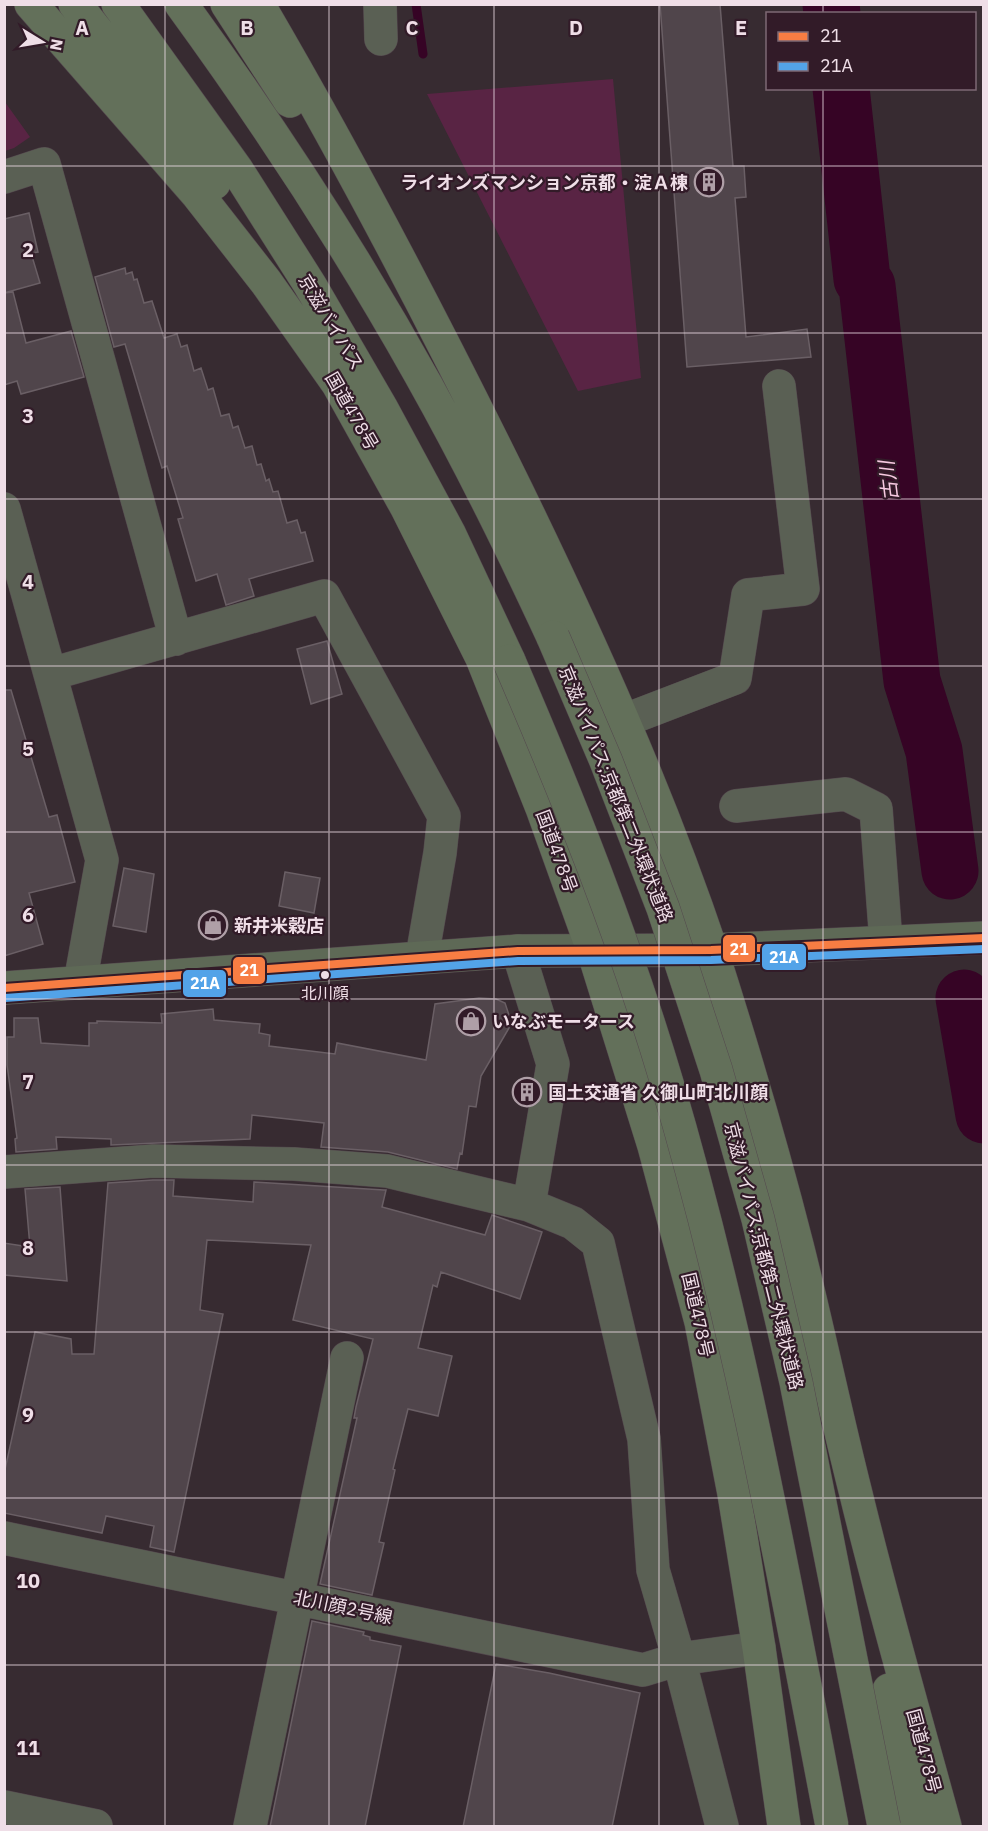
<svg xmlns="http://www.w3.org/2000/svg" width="988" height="1831" viewBox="0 0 988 1831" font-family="'IBM Plex Sans','Noto Sans JP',sans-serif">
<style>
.green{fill:#592444}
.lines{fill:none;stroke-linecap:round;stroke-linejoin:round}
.stream{stroke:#360425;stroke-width:9}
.river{stroke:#360425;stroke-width:57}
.building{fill:#50454b;stroke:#6a5f65;stroke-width:1.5}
.minor-casing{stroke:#54484e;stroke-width:34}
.major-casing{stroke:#54484e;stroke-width:34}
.highway-casing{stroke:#54484e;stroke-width:34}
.minor{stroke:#5a6054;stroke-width:33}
.major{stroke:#5e6956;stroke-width:33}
.highway{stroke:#63705a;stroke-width:33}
.highway-bridge-casing{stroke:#54484e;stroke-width:34;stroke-linecap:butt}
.highway-bridge{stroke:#63705a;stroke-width:33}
.bus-1-casing{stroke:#321b28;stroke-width:12}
.bus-2-casing{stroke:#321b28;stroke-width:12}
.bus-1{stroke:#f77d43;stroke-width:8}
.bus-2{stroke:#53a3e8;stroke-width:8}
.grid{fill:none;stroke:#efdee7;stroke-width:1.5;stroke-opacity:0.55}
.bus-dot{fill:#efdee7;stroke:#321b28;stroke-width:2}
.labels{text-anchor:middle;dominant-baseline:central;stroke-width:4.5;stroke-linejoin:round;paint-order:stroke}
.bus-label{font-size:16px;fill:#efdee7;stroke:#321b28}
.poi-label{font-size:18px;font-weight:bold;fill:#efdee7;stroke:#321b28;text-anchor:start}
.street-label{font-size:18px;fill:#efdee7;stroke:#321b28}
.water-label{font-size:20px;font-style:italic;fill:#f7c9e1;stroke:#321b28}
.grid-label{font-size:20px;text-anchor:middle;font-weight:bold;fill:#efdee7;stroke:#321b28;stroke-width:4.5;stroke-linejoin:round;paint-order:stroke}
.line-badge{stroke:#321b28;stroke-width:2}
.badge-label{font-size:16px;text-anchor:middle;font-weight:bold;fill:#fff}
</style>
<rect width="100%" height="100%" fill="#372b31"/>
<path class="green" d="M613,79L641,378L578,391L427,94Z
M5,102L30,137L14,148L5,151Z"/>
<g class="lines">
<path class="stream" d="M416,4L423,54"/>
<path class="river" d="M831,4L832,14
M841,88L862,279L867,286L912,681L934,751L950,871
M964,998L984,1115"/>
</g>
<path class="building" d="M660,4H720L733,166H744L746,197L735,198L746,337L807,329L811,357L687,367Z
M29,213L38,252L31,253L40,283L4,293V219Z
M125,268L126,274L132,272L134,280L137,279L144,303L152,301L164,338L177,334L181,347L187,345L194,371L201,368L208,390L213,388L221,416L229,414L233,428L238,426L245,448L252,446L257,465L261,464L266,481L269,479L273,492L278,491L287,523L297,520L301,533L305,532L313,561L249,579L254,596L226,605L217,574L196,581L178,519L183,518L167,466L162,468L125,344L114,347L95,277Z
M13,292L26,343L71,331L84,377L21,394L17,381L4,385V293Z
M327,641L342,694L311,704L297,649Z
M4,690H11L49,817L57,815L75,882L29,893L43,944L4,956Z
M124,868L154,874L146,932L113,926Z
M285,872L320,878L314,913L279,906Z
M479,998L496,999L505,1003L509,1015V1028L481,1076L476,1107L469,1106L462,1154L460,1153L457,1169L388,1152L321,1147L324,1123L252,1115L250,1139L111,1145V1139L56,1137L57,1149L16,1152L15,1139L17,1138L7,1065V1037H14V1018H38L41,1043L89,1046V1023H97V1021L162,1023L161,1014L213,1009L214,1020L260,1024L259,1033L270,1035L269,1046L335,1054L337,1043L426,1060L435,1004Z
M153,1180H174L173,1196L253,1202L254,1182L384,1190H386L382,1207L485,1235L492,1215L542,1232L520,1299L441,1272L437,1287L433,1285L418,1348L452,1356L438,1416L408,1409L393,1469L395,1470L379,1542L384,1543L372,1595L320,1584L357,1418H354L356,1407L373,1339L293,1320L311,1245L207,1240L200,1310L223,1314L174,1552L150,1547L154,1526L106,1516L102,1533L4,1513V1474L35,1332L71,1339L72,1354H94L108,1183Z
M60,1187L67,1281L4,1275V1243L30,1247L25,1189Z
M312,1621L364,1632L363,1635L370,1637V1640L401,1646L365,1827H270Z
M496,1664L549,1673L640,1693L612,1827H463Z"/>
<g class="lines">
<g class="minor-casing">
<path id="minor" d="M380,4L381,39
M4,177L44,164L176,639
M4,509L102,860L80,983
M51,674L324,596L444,816L440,853L422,957
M623,721L735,678L748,595L803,589L779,386
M736,806L846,794L876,809L886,942
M518,951L553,1064L529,1205
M4,1172L153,1161L294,1164L387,1171L529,1205L573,1223L598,1243L644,1439L653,1570L679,1659L722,1826
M4,1538L643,1670L679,1659L759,1648
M4,1807L96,1826
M250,1826L347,1358"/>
</g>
<g class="major-casing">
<path id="major" d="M4,988L518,951L711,950L984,938"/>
</g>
<g class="highway-casing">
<path id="highway" d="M31,4L198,195L266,282L338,384L407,508L482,658L542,808L593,950L654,1146L701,1322L734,1494L759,1648L784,1826
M75,4L144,90L214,183
M118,4L237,170L310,285L382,409L449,533L509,661
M181,4C297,163 404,333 492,510C513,552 533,594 553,637
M227,4L290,101
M258,4C351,163 436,326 517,491C590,641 659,794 712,952C743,1049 772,1147 797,1245C818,1328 835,1411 856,1494C883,1605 915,1716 945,1826
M889,1690L915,1826"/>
</g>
<use href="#minor" class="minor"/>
<use href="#major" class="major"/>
<use href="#highway" class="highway"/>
<g class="highway-bridge-casing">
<path id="highway-bridge" d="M553,637L606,761L663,908L716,1070L758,1219L796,1382L884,1826
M509,661C569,800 624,938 667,1083C739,1326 784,1577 832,1826"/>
</g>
<use href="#highway-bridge" class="highway-bridge"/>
<g class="bus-1-casing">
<path id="bus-1" d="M4,988L518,951L711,950L984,938"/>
</g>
<g class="bus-2-casing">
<path id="bus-2" d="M5,998L518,961L711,960L984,949"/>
</g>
<use href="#bus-1" class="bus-1"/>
<use href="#bus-2" class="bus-2"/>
</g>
<path class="grid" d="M165,4V1826M329,4V1826M494,4V1826M659,4V1826M823,4V14M823,88V1826M4,166H984M4,333H984M4,499H984M4,666H984M4,832H984M4,999H984M4,1165H984M4,1332H984M4,1498H984M4,1665H984"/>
<defs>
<g id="building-ring" transform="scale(1.5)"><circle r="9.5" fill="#321b28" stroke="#af9fa7" stroke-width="1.5"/><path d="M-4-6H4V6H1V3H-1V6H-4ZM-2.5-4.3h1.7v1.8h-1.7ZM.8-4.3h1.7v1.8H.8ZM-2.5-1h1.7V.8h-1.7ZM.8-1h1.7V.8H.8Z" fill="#af9fa7"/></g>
<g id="shop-ring" transform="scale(1.5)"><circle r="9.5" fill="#321b28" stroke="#af9fa7" stroke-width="1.5"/><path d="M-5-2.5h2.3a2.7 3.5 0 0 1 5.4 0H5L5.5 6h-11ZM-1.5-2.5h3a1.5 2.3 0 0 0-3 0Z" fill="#af9fa7"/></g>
</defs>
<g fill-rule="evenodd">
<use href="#building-ring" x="709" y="182"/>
<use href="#shop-ring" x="213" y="925"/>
<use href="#shop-ring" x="471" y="1021"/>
<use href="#building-ring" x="527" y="1092"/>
</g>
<circle class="bus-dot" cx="325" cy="975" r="5"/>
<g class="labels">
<g class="bus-label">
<text x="325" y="993">北川顔</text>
</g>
<g class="poi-label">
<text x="688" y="182" text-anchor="end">ライオンズマンション京都・淀Ａ棟</text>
<text x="234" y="925">新井米穀店</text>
<text x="492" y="1021">いなぶモータース</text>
<text x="548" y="1092">国土交通省 久御山町北川顔</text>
</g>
<g class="street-label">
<text transform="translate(331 322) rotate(59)">京滋バイパス</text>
<text transform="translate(352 411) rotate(60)">国道478号</text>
<text transform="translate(616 794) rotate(68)">京滋バイパス;京都第二外環状道路</text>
<text transform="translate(557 851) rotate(70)">国道478号</text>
<text transform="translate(764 1256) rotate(76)">京滋バイパス;京都第二外環状道路</text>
<text transform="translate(698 1315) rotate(77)">国道478号</text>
<text transform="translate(343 1607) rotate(12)">北川顔2号線</text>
<text transform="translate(924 1751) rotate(75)">国道478号</text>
</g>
<g class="water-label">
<text transform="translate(888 481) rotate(-97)">古川</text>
</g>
</g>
<g class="grid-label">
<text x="82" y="35">A</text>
<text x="247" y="35">B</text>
<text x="412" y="35">C</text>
<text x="576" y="35">D</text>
<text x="741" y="35">E</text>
<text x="28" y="257">2</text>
<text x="28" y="423">3</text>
<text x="28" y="589">4</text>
<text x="28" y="756">5</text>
<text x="28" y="922">6</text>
<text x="28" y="1089">7</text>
<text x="28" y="1255">8</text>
<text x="28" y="1422">9</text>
<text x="28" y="1588">10</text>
<text x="28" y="1755">11</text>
</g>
<g class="line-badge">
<rect x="722" y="934" width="34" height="29" rx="6" fill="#f77d43"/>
<rect x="761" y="943" width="46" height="28" rx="6" fill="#53a3e8"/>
<rect x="232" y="956" width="34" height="29" rx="6" fill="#f77d43"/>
<rect x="182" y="969" width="45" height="29" rx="6" fill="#53a3e8"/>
</g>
<g class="badge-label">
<text x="739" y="955">21</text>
<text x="784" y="963">21A</text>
<text x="249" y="976">21</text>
<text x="205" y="989">21A</text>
</g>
<rect width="988" height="1831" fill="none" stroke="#efdee7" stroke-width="12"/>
<rect x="766" y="12" width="210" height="78" fill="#321b28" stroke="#7e6974" stroke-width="1.5"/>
<rect x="778" y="32" width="30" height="9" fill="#f77d43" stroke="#7e6974" stroke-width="1.5"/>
<text x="820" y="42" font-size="18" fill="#efdee7">21</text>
<rect x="778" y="62" width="30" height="9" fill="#53a3e8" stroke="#7e6974" stroke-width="1.5"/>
<text x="820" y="72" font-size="18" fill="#efdee7">21A</text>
<g transform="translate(42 42) rotate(101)" stroke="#321b28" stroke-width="4.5" paint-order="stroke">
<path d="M0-4.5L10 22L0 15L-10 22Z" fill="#efdee7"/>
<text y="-9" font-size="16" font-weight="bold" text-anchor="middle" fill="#efdee7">N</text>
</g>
</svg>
